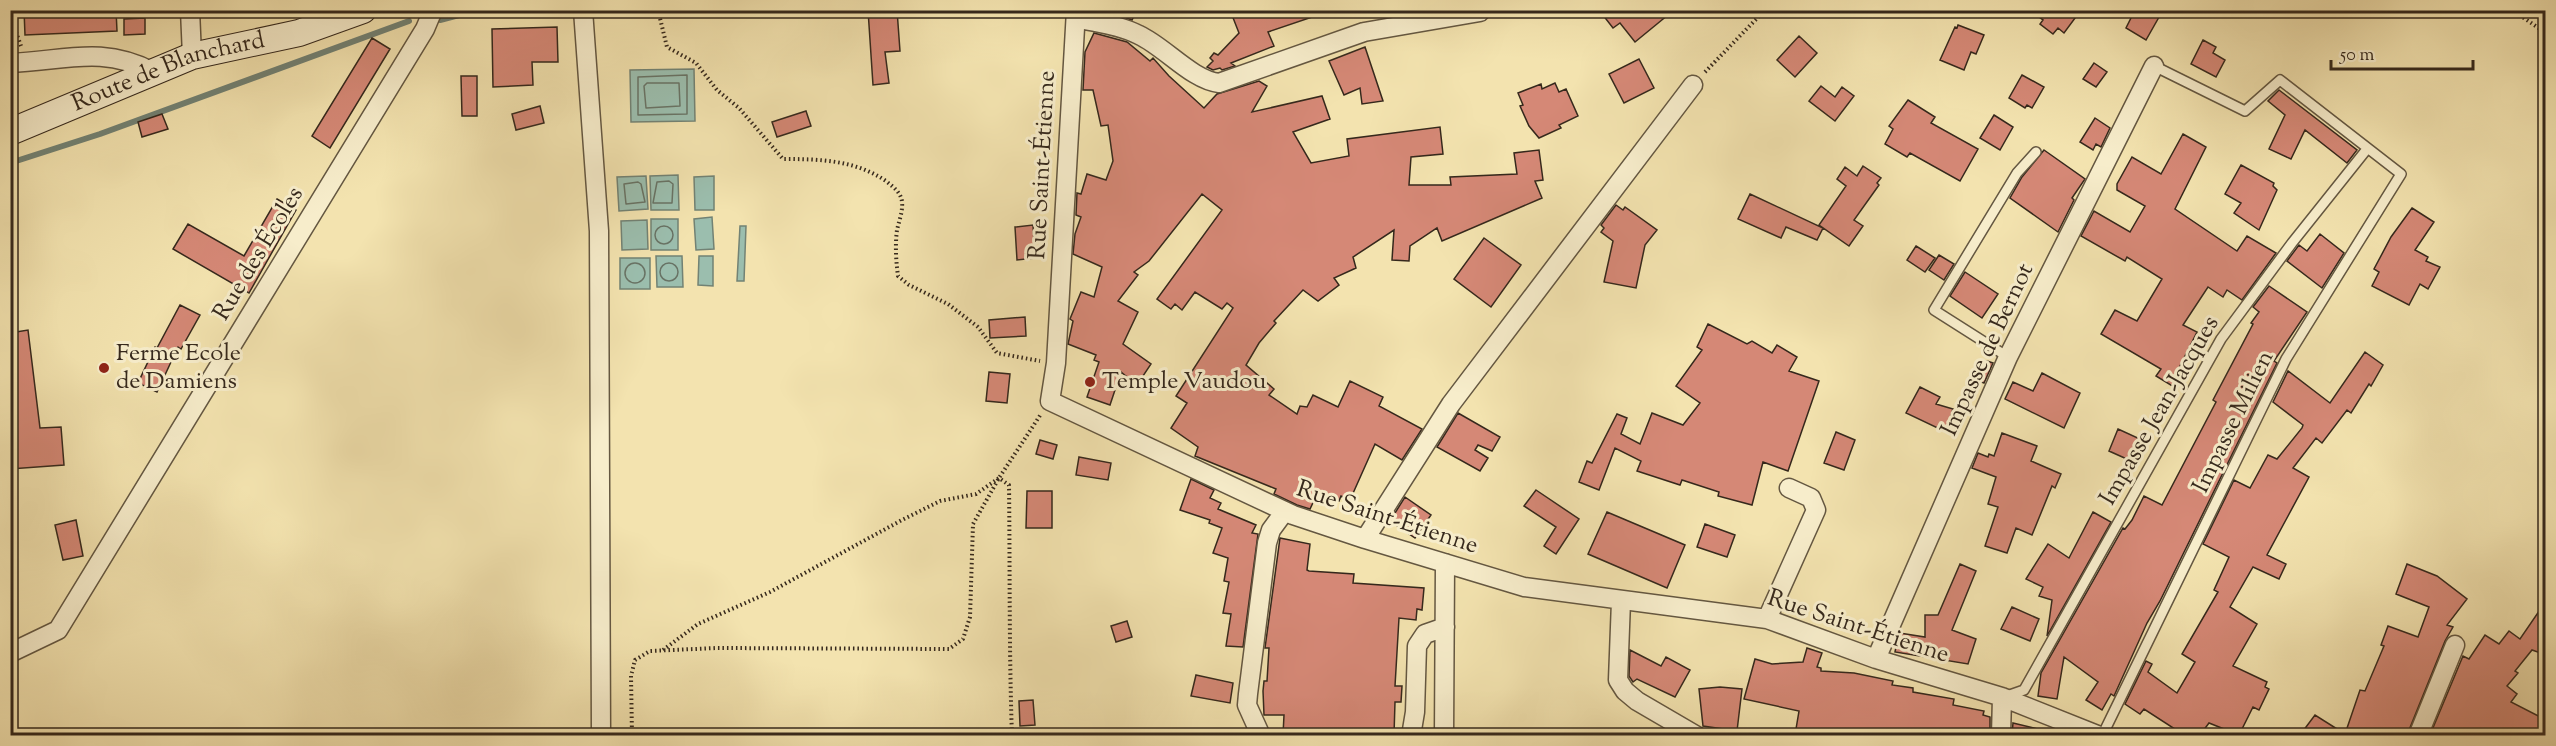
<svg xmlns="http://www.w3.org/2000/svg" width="2556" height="746" viewBox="0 0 2556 746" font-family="'Sorts Mill Goudy',serif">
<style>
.water{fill:#9bbeae;stroke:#728274;stroke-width:1.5}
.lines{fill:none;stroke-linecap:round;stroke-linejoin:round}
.shore{stroke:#687365;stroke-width:1.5}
.stream{stroke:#728274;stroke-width:6}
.building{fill:#d58876;stroke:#35281c;stroke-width:1.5}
.lane-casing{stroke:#645741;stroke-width:12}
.street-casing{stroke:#645741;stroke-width:21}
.secondary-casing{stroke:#35281c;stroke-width:28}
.path{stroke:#35281c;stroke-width:4;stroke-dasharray:1.5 3;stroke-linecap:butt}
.lane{stroke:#f7edcb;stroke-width:9}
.street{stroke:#f7edcb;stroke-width:18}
.secondary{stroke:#f7edcb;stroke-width:26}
.poi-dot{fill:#8f2418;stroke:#f7edcb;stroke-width:2}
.labels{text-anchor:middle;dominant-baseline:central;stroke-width:6;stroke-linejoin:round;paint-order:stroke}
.street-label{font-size:24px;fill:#35281c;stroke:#f7edcb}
.poi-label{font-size:24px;fill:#35281c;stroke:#f7edcb;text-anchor:start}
</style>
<rect width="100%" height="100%" fill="#f3e3af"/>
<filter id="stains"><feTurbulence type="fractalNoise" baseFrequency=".00333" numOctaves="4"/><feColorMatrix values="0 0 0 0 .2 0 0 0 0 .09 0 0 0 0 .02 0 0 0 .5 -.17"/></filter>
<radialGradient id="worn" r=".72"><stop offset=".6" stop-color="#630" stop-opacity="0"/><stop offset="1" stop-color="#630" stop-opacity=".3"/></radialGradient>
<path class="water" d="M694,69L695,121L631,122L630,70Z
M678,175L679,210H651L650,176Z
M646,176L648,209L619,211L617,177Z
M714,176V210H695L694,177Z
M712,217L714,249L696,250L694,219Z
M651,219H678V250H651Z
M647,220L648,249L622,250L621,221Z
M740,226H746L744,281H737Z
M656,256H682L683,287H657Z
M699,256H713V286L698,285Z
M620,258H650V289H620Z"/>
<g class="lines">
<path class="shore" d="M687,75V114L638,115V77Z
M647,83H679L680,106L646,108L644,86Z
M669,181L673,184L672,203H653L657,182Z
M638,182L641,184L645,202L626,204L624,184Z
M655 235a9 9 0 1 1 18 0a9 9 0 1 1-18 0Z
M625 273a10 10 0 1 1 20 0a10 10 0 1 1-20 0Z
M660 272a9 9 0 1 1 18 0a9 9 0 1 1-18 0Z"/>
<path class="stream" d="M440,20L478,10
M10,163L100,134L409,21"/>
</g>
<path class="building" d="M24,10H116L117,31L25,35Z
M868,10H897L900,51L885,52L889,83L873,85Z
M1104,10H1137L1132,20Z
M1230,10H1323L1324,13L1268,32L1274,46L1231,63L1235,66L1222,70L1220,68L1213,70L1207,67L1213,61L1210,58L1214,53L1218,55L1239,33Z
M1599,10H1674L1635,42L1620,23L1613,28Z
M2029,10H2081L2064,33L2058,28L2053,34L2040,24L2043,20Z
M2135,10H2163L2146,40L2126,28Z
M145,18V34L124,35V19Z
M1958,25L1984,35L1976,54L1971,52L1964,70L1940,60L1955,27L1957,28Z
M557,27L558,62H532L533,85L493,87L492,29Z
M1094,33L1127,42L1150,61L1153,58L1169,76L1204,108L1217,94L1259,81L1267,86L1252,112L1322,96L1330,119L1293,132L1311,163L1349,156L1347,139L1440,127L1443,154L1411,157L1409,185H1451L1450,177L1517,174L1514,153L1539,150L1543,180L1535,181L1542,198L1442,241L1437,228L1410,246L1409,261L1392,260L1394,230L1353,257L1356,268L1334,278L1339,285L1318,301L1303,290L1274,321L1276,323L1259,343L1246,365L1274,389L1269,395L1297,414L1300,406L1307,407L1313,395L1338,407L1350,381L1383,397L1379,406L1422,429L1402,460L1375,444L1350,500L1341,496L1339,501L1318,492L1310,509L1297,505L1274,494L1276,489L1195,456L1198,447L1171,428L1187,403L1176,396L1233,308L1227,303L1222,309L1195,292L1182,310L1175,304L1171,309L1157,299L1222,210L1202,194L1149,261L1134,272L1138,275L1118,301L1138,312L1123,344L1151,364L1137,385L1121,372L1110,405L1087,397L1099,362L1094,360L1096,355L1068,344L1073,321L1070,319L1081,292L1094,297L1102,267L1073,254L1075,234L1081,217L1076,215L1077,193L1081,194L1087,174L1106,180L1113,161L1108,125L1101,126L1093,90H1083L1085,52Z
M1799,36L1817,53L1795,77L1777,60Z
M372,38L390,49L330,148L312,136Z
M2203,40L2216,47L2213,53L2225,60L2216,77L2191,64Z
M1365,47L1383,101L1362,104L1360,88L1344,95L1329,61Z
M1639,59L1654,88L1624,103L1609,74Z
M2094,63L2107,72L2096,87L2083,79Z
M2022,75L2044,87L2032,108L2027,105L2025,108L2009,98Z
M461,76H477V116H462Z
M1555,83L1559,92L1566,89L1578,116L1559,125L1561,128L1539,138L1529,126L1520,106L1523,105L1518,93L1541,84L1542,89Z
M1821,86L1835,97L1842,87L1854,96L1835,121L1809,101Z
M2279,90L2357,150L2347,163L2305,130L2291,159L2269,149L2285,115L2268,101Z
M1908,100L1935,117L1931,123L1978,149L1960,181L1910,153L1907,157L1885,144L1893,129L1889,126Z
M540,106L544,123L516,130L512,114Z
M806,111L811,126L777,137L772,122Z
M162,114L168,129L142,137L138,122Z
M1994,115L2013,127L2000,150L1980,138Z
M2095,118L2110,128L2101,147L2096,144L2093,150L2080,142Z
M2183,134L2206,147L2175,209L2237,251L2247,236L2276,253L2242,300L2227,290L2223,297L2208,287L2183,325L2197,332L2178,370L2183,373L2174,387L2156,376L2161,369L2101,334L2115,310L2137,321L2162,279L2127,257L2125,261L2081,236L2094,211L2130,232L2145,206L2117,190V184L2132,157L2161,174Z
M2044,150L2085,179L2072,198L2074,200L2058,232L2010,198L2022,177Z
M2241,165L2274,183L2273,186L2277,190L2259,230L2234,213L2241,203L2225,194Z
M1863,166L1881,178L1877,183L1879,185L1854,220L1863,226L1849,246L1819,225L1846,186L1837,179L1845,167L1857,176Z
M1750,194L1823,228L1817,240L1786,227L1781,238L1738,219Z
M277,199L296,210L249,293L173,249L188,224L244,256Z
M1616,205L1623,210L1625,207L1657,230L1645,245L1636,288L1604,282L1613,241L1601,232L1604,228L1601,225Z
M2412,208L2434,222L2415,250L2428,257L2426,261L2440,267L2428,289L2420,284L2409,305L2372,286L2379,272L2374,269L2391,237Z
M1033,225L1035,258L1017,260L1015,227Z
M2320,234L2344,253L2322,288L2287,261L2299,245L2307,251Z
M1484,238L1521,265L1491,307L1454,279Z
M1916,246L1935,258L1925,272L1907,260Z
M1939,255L1954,264L1944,280L1929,270Z
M1965,272L1998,294L1982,318L1950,296Z
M2269,286L2307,312L2274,361L2277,363L2160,601L2147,623L2114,696L2111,694L2102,710L2086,700L2098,682L2064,657L2057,699L2038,696L2041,673L2123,528L2125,529L2132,520L2144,496L2162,505L2216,402L2213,400L2253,324L2251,323L2259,312L2253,307Z
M180,305L200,315L181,349L178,347L157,392L138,383L155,347L157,348Z
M1025,317L1026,336L990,338L989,320Z
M1708,324L1747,344L1752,341L1772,353L1777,345L1797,357L1789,371L1819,381L1788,471L1763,462L1752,505L1718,496L1719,492L1682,480L1680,485L1637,471L1641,461L1615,448L1599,490L1579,482L1587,461L1592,463L1617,414L1627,418L1621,434L1640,444L1652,413L1683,425L1700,403L1676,386L1702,350L1697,347Z
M28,330L40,428L61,427L64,465L10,469V333Z
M2365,352L2383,365L2371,386L2369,384L2351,413L2347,410L2322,443L2316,438L2293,468L2309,477L2267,555L2286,564L2279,579L2253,567L2230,607L2257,624L2233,666L2267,682L2265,687L2269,689L2259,710L2253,707L2239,735L2209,723L2200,735H2184L2144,709L2140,714L2125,704L2146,661L2152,664L2148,672L2177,693L2195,662L2182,654L2218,592L2214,590L2229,557L2203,544L2234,480L2250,488L2268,455L2277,459L2302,428L2303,425L2273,402L2288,371L2330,403Z
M1987,361L1993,363L1984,383L1979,381Z
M989,372L1010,374L1007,403L986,401Z
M2042,373L2080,393L2064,428L2005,399L2013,382L2033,391Z
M1920,387L1940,397L1936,404L1953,409L1946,432L1906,413Z
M1458,413L1500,437L1492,451L1478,445L1475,450L1488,458L1480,471L1437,447Z
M2118,429L2140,439L2129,460L2109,451Z
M1836,432L1855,440L1844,470L1824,463Z
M2002,433L2037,446L2031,461L2061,474L2055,488L2052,486L2032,535L2016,528L2007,553L1985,546L1998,507L1988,504L1996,477L1972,468L1978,453L1988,457L1989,454L1994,456Z
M1040,440L1057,445L1053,459L1036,454Z
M1079,457L1111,463L1108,480L1076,475Z
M1191,479L1214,490L1210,498L1221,503L1218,509L1256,525L1252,533L1258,534L1243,647L1226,646L1231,614L1223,613L1229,582L1224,581L1228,558L1213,553L1222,528L1209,523L1210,520L1180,510Z
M1536,490L1579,519L1556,554L1544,546L1556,527L1524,506Z
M1027,491H1052V528H1026Z
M1405,497L1431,515L1415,538L1390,521Z
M1607,512L1685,545L1667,588L1588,554Z
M2093,512L2111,522L2047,636L2052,600L2039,596L2043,587L2026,579L2048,544L2069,558Z
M76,520L83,556L63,560L55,525Z
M1705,524L1735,535L1727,557L1697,547Z
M1280,538L1310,544L1307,570L1309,571L1354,574L1353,583L1424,588L1422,610L1417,609L1416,620L1399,618L1395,686H1402L1401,702H1395L1394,735H1283L1284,715H1264L1263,691L1264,681H1267L1269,648H1265Z
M1960,564L1976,571L1952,630L1976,639L1968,664L1895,652L1896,647H1894L1900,633L1925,637V615H1938Z
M2407,564L2437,576L2467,599L2447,625L2453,627L2445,641L2407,735H2300L2315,715L2345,734L2360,690L2365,691L2384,646L2381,645L2388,626L2418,637L2429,607L2396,594Z
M2546,601V655L2532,650L2515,671L2518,673L2507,686L2517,694L2511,702L2546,720L2539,735H2430L2463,656L2469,659L2485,635L2499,644L2509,631L2520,639Z
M2012,607L2039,619L2030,641L2001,629Z
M1127,621L1132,637L1116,642L1111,626Z
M1807,648L1822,653L1817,667L1821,668V671L1854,673L1893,681L1892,685L1913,688V692L1954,699L1953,705L1984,711L1983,715L1990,717V735H1795L1799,711L1744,699L1755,659L1772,664L1803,662Z
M1630,650L1661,666L1666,657L1690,670L1675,697L1637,679L1633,682L1629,676Z
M1196,675L1233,683L1230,703L1191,696Z
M1720,687L1742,689L1737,731L1703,726L1699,689Z
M1033,700L1035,725L1020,726L1019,701Z
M2013,723L2042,730L2041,735H2012Z"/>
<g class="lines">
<g class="lane-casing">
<path id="lane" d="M2008,357L1934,310L2017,173L2036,152
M2004,697L2024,690L2221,339L2292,243L2367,149
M2102,736L2286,359L2401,174L2280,80L2245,111L2154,66"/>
</g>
<g class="street-casing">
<path id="street" d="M190,10L192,56
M583,10L599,231L601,736
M1076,10L1056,363L1050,401L1293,515L1365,539L1524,587L1767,619L1876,659L2002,697L2100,736
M1076,18C1097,23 1120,25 1139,35C1165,47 1192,80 1219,83L1364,32L1480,12
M10,63C64,61 102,45 153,72
M1365,539L1451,404L1693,85
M1621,601L1618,680L1625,691L1637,701L1697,736
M1767,619L1816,510L1811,498L1789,488
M10,653L58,630L425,29L433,10
M1876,659L2008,357L2154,66
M1261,736L1247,705L1248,694L1267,543L1271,530L1285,511
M1411,736L1415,712L1417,646L1425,634L1445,627
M1444,736L1445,563
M2001,736L2002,697
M2418,736L2455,645"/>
</g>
<g class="secondary-casing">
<g id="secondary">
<path id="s1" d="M10,132L192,56L299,33L363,10"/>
</g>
</g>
<path class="path" d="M658,10L667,47L696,63L717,90L739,108L783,159C820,159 855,160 886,181C893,187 901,192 902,202C903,211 899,221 897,230C895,245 896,261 898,276L909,285L948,304L978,327L997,353L1040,361
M2512,10L2546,33
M10,15L21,46
M1705,72L1765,10
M663,650L698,624L770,592L902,520L940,501L976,494L999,478L1009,485C1010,569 1009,652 1012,736
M632,736L631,676L635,660L650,651L717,648L949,649L963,639L970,617L973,524L999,478L1041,414"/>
<use href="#lane" class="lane"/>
<use href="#street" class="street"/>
<use href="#secondary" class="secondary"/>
</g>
<g class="poi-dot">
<circle cx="104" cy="368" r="6"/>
<circle cx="1090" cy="382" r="6"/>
</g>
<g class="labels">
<g class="street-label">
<text stroke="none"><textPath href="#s1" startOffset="170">Route de Blanchard</textPath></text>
<text transform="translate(1043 165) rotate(-87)">Rue Saint-Étienne</text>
<text transform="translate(259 254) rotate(-59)">Rue des Écoles</text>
<text transform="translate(1988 350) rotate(-65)">Impasse de Bernot</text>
<text transform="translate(2160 411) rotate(-60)">Impasse Jean-Jacques</text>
<text transform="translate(2234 422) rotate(-64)">Impasse Milien</text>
<text transform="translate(1387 518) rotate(18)">Rue Saint-Étienne</text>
<text transform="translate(1858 627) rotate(18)">Rue Saint-Étienne</text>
</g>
<g class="poi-label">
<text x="116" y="354">Ferme Ecole<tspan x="116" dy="28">de Damiens</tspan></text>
<text x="1102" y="382">Temple Vaudou</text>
</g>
</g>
<rect width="2556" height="746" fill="none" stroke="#f3e3af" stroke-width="36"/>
<rect x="12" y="12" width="2532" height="722" fill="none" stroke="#35281c" stroke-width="3"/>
<rect x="18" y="18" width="2520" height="710" fill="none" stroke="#35281c" stroke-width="1.5"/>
<path d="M2331 60v9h142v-9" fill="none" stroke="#35281c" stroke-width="3"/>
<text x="2340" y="60" font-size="18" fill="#35281c" stroke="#f7edcb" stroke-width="4.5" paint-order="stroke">50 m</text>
<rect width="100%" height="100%" filter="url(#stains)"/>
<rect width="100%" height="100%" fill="url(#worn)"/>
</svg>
